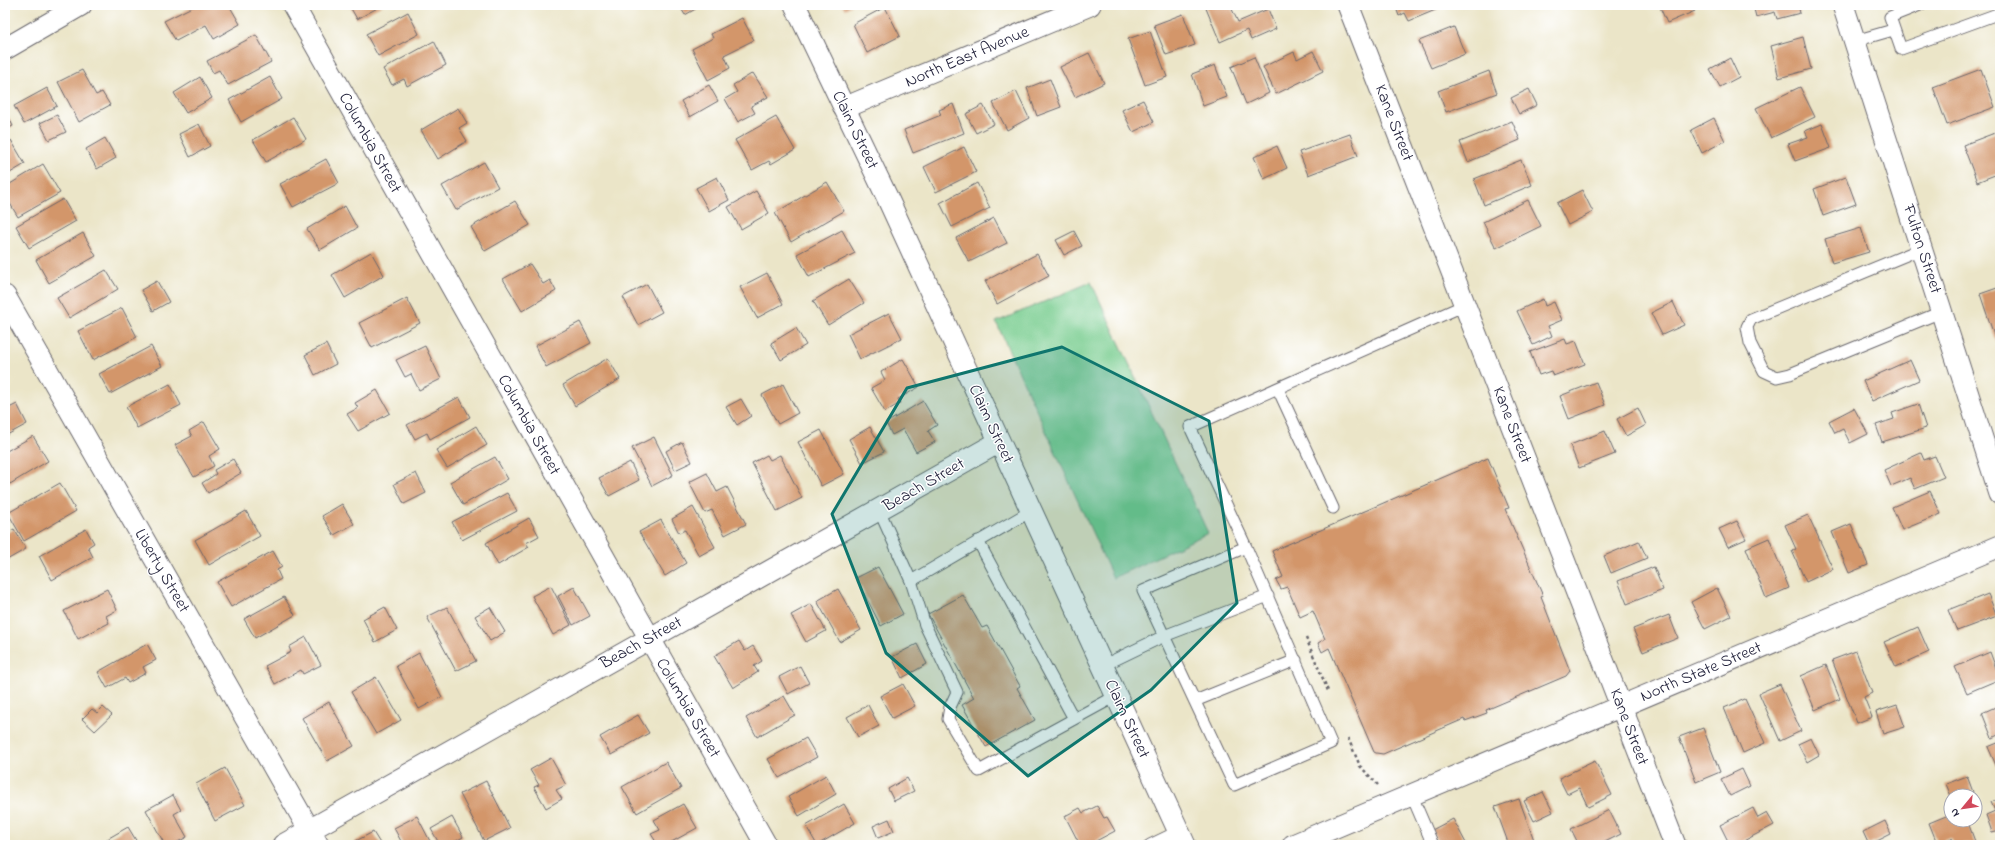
<svg xmlns="http://www.w3.org/2000/svg" width="2005" height="850" viewBox="0 0 2005 850" font-family="'Indie Flower',sans-serif">
<style>
.green{fill:#79cd90;stroke:#4e7866}
.building{fill:#d3966a}
.lines{fill:none;stroke-linecap:round;stroke-linejoin:round}
.service-casing{stroke:#68666c;stroke-width:13}
.minor-casing{stroke:#68666c;stroke-width:23}
.path{stroke:#68666c;stroke-width:2.5;stroke-dasharray:3 3;stroke-linecap:butt}
.service{stroke:#fff;stroke-width:11}
.minor{stroke:#fff;stroke-width:21}
.marked{fill:#0f766e;fill-opacity:0.2;stroke:#0f766e;stroke-width:3;stroke-linejoin:round}
.labels{text-anchor:middle;dominant-baseline:central;stroke-width:3;stroke-linejoin:round;paint-order:stroke}
.street-label{font-size:17px;fill:#22223b;stroke:#fff}
</style>
<rect width="100%" height="100%" fill="#fff"/>
<filter id="ink" filterUnits="userSpaceOnUse"><feTurbulence type="fractalNoise" baseFrequency=".025" numOctaves="2"/><feDisplacementMap in="SourceGraphic" scale="8" xChannelSelector="R" yChannelSelector="G"/><feConvolveMatrix kernelMatrix="1 2 1 2 8 2 1 2 1" color-interpolation-filters="sRGB"/></filter>
<filter id="wash" filterUnits="userSpaceOnUse"><feTurbulence type="fractalNoise" baseFrequency=".012" numOctaves="4" result="noise"/><feDisplacementMap in="SourceGraphic" scale="16" xChannelSelector="R" yChannelSelector="G"/><feGaussianBlur stdDeviation="0.9" result="paint"/><feColorMatrix in="noise" values="0 0 0 0 0 0 0 0 0 0 0 0 0 0 0 0 0 1.4 0 .05"/><feComposite in="paint" operator="in"/></filter>
<g filter="url(#wash)">
<rect width="100%" height="100%" fill="#ebe5c8"/>
<path class="green" d="M1091,282L1208,533L1113,578L996,322Z"/>
<g id="blocks">
<path class="building" d="M196,5H229L240,24L214,39L206,25L176,41L164,21Z
M349,5H383L357,19Z
M679,5H697L699,7L685,15Z
M842,5H852L845,9Z
M948,5H959L950,9Z
M1207,5H1230L1238,22L1268,9L1276,29L1251,40L1247,30L1220,42L1205,6Z
M1395,5H1444L1445,6L1409,21L1405,13L1399,16Z
M1659,5H1692L1695,11L1667,23Z
M1753,5H1798L1800,13L1777,19L1775,12L1756,17Z
M885,7L900,36L867,53L853,24Z
M408,12L419,34L378,56L366,34Z
M1183,14L1195,45L1166,55L1154,25Z
M742,18L754,40L724,55L730,68L708,80L692,49L713,38L711,34Z
M1454,27L1465,54L1431,68L1419,41Z
M1150,31L1167,77L1145,85L1128,39Z
M256,35L271,62L228,85L219,70L213,73L207,61Z
M1803,37L1811,69L1779,78L1771,46Z
M434,41L446,65L407,86L404,79L392,85L383,69Z
M1313,51L1323,71L1276,94L1263,67L1294,52L1297,59Z
M1089,53L1104,83L1075,97L1060,67Z
M1254,57L1269,93L1246,104L1231,67Z
M1730,58L1739,77L1720,87L1710,69Z
M1215,65L1227,97L1203,106L1192,74Z
M1981,69L1995,107L1947,125L1933,87Z
M82,70L96,95L102,92L110,105L79,122L58,82Z
M1489,71L1497,93L1446,112L1438,91Z
M753,73L768,97L751,106L755,113L738,122L725,99L737,92L733,85Z
M200,77L212,98L186,113L174,93Z
M270,77L282,99L241,122L229,100Z
M1050,79L1061,107L1037,116L1027,88Z
M709,85L718,101L690,117L681,101Z
M1800,87L1815,117L1771,138L1756,108Z
M47,88L57,106L24,124L14,106Z
M1529,89L1537,105L1519,114L1511,98Z
M1016,91L1029,118L1007,130L993,103Z
M1143,100L1154,122L1133,132L1122,110Z
M953,104L964,133L913,153L904,130L941,115L939,110Z
M983,105L994,124L976,133L966,114Z
M458,108L467,123L459,128L467,141L438,159L421,130Z
M5,110L13,126L5,130Z
M57,115L66,132L49,140L40,123Z
M293,117L306,139L266,162L253,140Z
M776,117L795,150L771,164L769,161L752,170L735,140Z
M1714,118L1725,141L1702,153L1691,130Z
M1512,121L1520,140L1468,162L1460,142Z
M199,124L210,146L190,157L179,134Z
M1822,124L1831,148L1795,161L1788,144L1808,137L1805,131Z
M2000,131V173L1977,182L1963,145Z
M1350,134L1358,156L1308,175L1299,152Z
M105,138L116,158L97,169L86,149Z
M11,140L25,164L5,176V143Z
M1277,146L1287,168L1264,179L1254,157Z
M964,147L976,172L936,192L924,167Z
M326,159L339,183L293,207L280,184Z
M1521,160L1532,185L1484,205L1474,179Z
M484,162L498,187L456,210L442,186Z
M43,164L60,193L18,217L5,195V187Z
M717,177L729,200L709,211L696,188Z
M1846,177L1856,204L1823,216L1814,189Z
M827,182L844,211L791,242L775,213Z
M977,183L990,208L952,227L940,203Z
M1582,190L1593,212L1568,225L1557,203Z
M756,191L769,213L741,229L728,207Z
M63,199L76,221L29,248L16,226Z
M1528,200L1541,226L1496,248L1483,222Z
M515,201L530,225L485,251L471,227Z
M345,206L357,228L320,250L307,229Z
M994,218L1007,243L969,262L956,238Z
M1861,228L1869,252L1832,263L1825,239Z
M842,230L855,253L809,277L797,254Z
M1074,231L1082,246L1064,255L1056,240Z
M83,233L96,256L49,283L36,260Z
M371,252L384,275L345,298L332,275Z
M1037,254L1049,276L997,304L985,281Z
M530,264L543,284L550,280L556,291L522,311L503,279Z
M106,270L118,289L69,318L57,298Z
M767,273L783,304L757,318L740,287Z
M849,279L864,303L828,325L813,301Z
M157,281L169,302L153,311L141,290Z
M647,284L662,312L638,325L623,297Z
M2000,287V346L1998,347L1980,294Z
M407,298L420,323L372,348L359,323Z
M1543,299L1545,306L1554,302L1562,320L1548,326L1552,336L1533,345L1517,311Z
M1673,302L1684,325L1662,335L1651,313Z
M122,308L137,337L93,360L78,331Z
M889,313L902,338L860,359L848,334Z
M580,322L591,343L546,367L535,346Z
M796,328L806,345L781,360L771,343Z
M1565,339L1567,344L1576,341L1585,364L1553,376L1551,371L1539,375L1530,352Z
M326,344L336,364L315,375L305,355Z
M151,346L162,366L110,394L99,374Z
M425,346L441,379L419,390L411,374L405,377L396,360Z
M608,358L620,379L575,406L563,385Z
M903,359L919,387L898,399L900,403L885,412L871,388L885,380L881,372Z
M1910,360L1919,380L1872,401L1863,381Z
M1596,382L1605,405L1569,419L1560,396Z
M170,384L181,405L137,428L126,407Z
M783,384L798,413L778,424L762,395Z
M377,390L390,413L358,431L347,414L358,408L355,403Z
M459,397L470,417L430,439L427,433L415,439L407,425Z
M741,399L751,416L737,425L726,407Z
M923,401L937,425L928,431L935,442L916,452L903,429L892,435L886,423Z
M17,404L27,424L5,436V410Z
M1918,404L1926,428L1882,442L1876,425L1894,419L1892,413Z
M1638,408L1646,425L1626,436L1617,419Z
M1854,408L1868,434L1850,443L1843,429L1835,433L1829,421Z
M204,422L220,449L209,456L214,466L194,477L175,445L192,436L189,431Z
M476,426L487,445L447,468L436,450Z
M870,427L884,452L862,463L849,439Z
M821,430L844,474L821,486L798,442Z
M1605,431L1615,454L1579,468L1570,445Z
M33,436L48,461L10,484L5,476V452Z
M654,437L673,475L652,486L632,448Z
M682,442L692,462L675,470L666,451Z
M1921,453L1924,460L1935,456L1944,477L1915,489L1910,478L1891,486L1884,470Z
M767,455L770,460L780,455L802,498L777,511L752,463Z
M495,457L508,479L463,505L450,482Z
M1488,458L1509,508L1505,509L1543,596L1541,597L1570,671L1566,676L1486,710L1487,713L1465,721L1464,719L1383,754L1376,753L1374,752L1329,648L1322,652L1318,643L1325,639L1313,611L1300,617L1287,587L1281,589L1276,580L1283,577L1272,551Z
M233,459L241,473L208,493L202,483L216,474L214,470Z
M630,462L639,480L609,496L599,478Z
M416,473L426,493L404,504L394,484Z
M707,473L717,492L727,487L746,524L725,535L712,510L705,513L689,482Z
M60,483L76,511L24,541L8,513Z
M1930,491L1941,514L1902,530L1892,507Z
M507,493L517,511L462,540L452,522Z
M342,504L354,524L334,535L322,516Z
M693,507L715,547L699,556L685,530L679,533L672,519Z
M246,511L260,536L209,565L195,540Z
M1808,515L1833,569L1806,582L1792,551L1796,549L1785,525Z
M529,518L539,536L526,543L529,547L498,565L486,543Z
M661,520L686,563L665,576L639,532Z
M1737,521L1746,539L1728,547L1719,529Z
M1851,524L1868,565L1849,573L1832,532Z
M14,529L26,549L5,561V534Z
M86,529L94,543L88,547L93,557L52,580L39,556Z
M1769,538L1789,588L1766,598L1746,548Z
M1639,541L1647,558L1611,573L1604,556Z
M273,551L282,567L277,570L281,579L231,607L217,582Z
M878,567L903,614L881,626L856,578Z
M1654,567L1663,590L1627,604L1618,581Z
M551,586L571,625L553,635L532,596Z
M574,587L590,616L573,625L558,596Z
M1717,588L1731,616L1705,629L1691,602Z
M107,589L117,610L106,616L109,623L78,639L64,611Z
M838,589L861,630L840,642L817,601Z
M1988,594L1997,616L1957,631L1948,610Z
M963,595L982,628L987,626L1020,686L1017,688L1035,720L986,747L962,705L974,698L928,614Z
M284,597L295,615L255,638L244,619Z
M811,604L826,631L806,642L791,615Z
M385,607L397,630L375,642L363,619Z
M447,607L476,661L456,671L427,617Z
M490,607L505,632L490,641L475,616Z
M1669,615L1678,638L1643,652L1633,629Z
M1918,627L1929,652L1896,667L1884,642Z
M306,637L321,665L303,674L301,670L275,684L265,666L291,652L289,647Z
M739,641L745,651L753,646L762,661L754,666L758,672L733,688L714,656Z
M147,644L156,660L143,667L146,673L128,683L125,678L107,688L98,672Z
M917,644L927,664L902,678L892,657Z
M1856,651L1872,693L1864,697L1872,717L1857,723L1832,660Z
M1990,652L2000,679L1967,693L1955,667Z
M419,653L442,697L419,709L396,666Z
M1826,665L1840,699L1815,710L1801,676Z
M800,666L809,683L788,694L779,677Z
M376,677L401,720L376,734L351,692Z
M903,684L915,706L892,718L880,696Z
M1780,684L1801,731L1780,741L1759,693Z
M784,696L795,715L757,737L746,718Z
M1745,699L1765,743L1743,753L1724,708Z
M329,702L354,746L327,761L302,718Z
M868,705L879,726L858,737L847,717Z
M1897,705L1905,727L1883,734L1876,712Z
M2000,705V734L1992,738L1982,713Z
M103,707L112,715L95,731L82,719L92,709L97,713Z
M638,715L649,733L611,755L600,737Z
M1703,728L1720,772L1696,782L1679,737Z
M806,738L817,757L779,778L768,759Z
M1811,738L1819,755L1807,762L1798,744Z
M2000,742V769L1998,770L1988,747Z
M551,758L566,785L556,790L562,799L546,808L534,787L539,785L530,770Z
M1595,761L1612,795L1588,807L1579,788L1567,794L1559,778Z
M666,762L681,788L637,813L622,787Z
M225,768L245,805L215,821L196,784Z
M1742,769L1750,786L1730,796L1721,779Z
M826,775L836,794L799,816L788,797Z
M1967,776L1973,792L1962,796H1951L1946,784Z
M907,778L914,791L894,801L888,789Z
M486,781L510,828L484,841L460,794Z
M1543,792L1553,812L1534,821L1524,801Z
M173,795L181,810L174,814L187,837L172,845H165L146,810Z
M1519,799L1534,840L1521,845H1509L1495,807Z
M2000,799V830L1992,832L1986,815L1995,811L1991,802Z
M683,804L697,828L666,845H658L651,834L660,830L654,820Z
M844,804L855,823L817,845L806,826Z
M1097,806L1104,818L1107,817L1115,831L1096,841L1098,843L1095,845H1080L1065,816L1080,808L1083,813Z
M1753,808L1758,818L1767,813L1774,825L1736,845H1730L1720,825Z
M1609,810L1621,834L1599,845H1579L1571,829Z
M1951,814V820H1967L1976,844L1955,845L1952,838L1937,843L1929,823Z
M417,816L432,845H403L394,828Z
M452,817L463,837L449,845H440L431,829Z
M889,819L894,831L878,838L873,826Z
M1453,819L1467,845H1440L1432,830Z
M1885,821L1891,834L1869,845L1863,832Z
M128,827L137,842L132,845H104L102,842Z
M373,832L381,845H356L354,842Z
M1804,841L1805,845H1793Z"/>
</g>
</g>
<g filter="url(#ink)">
<use href="#blocks" fill-opacity="0" stroke="#68666c" stroke-width="1"/>
<g class="lines">
<g class="service-casing">
<path id="service" d="M1920,5L1890,17L1901,49L2000,13
M1855,41L1893,30
M1921,249L1751,319L1747,327L1750,343L1764,371L1777,377L1790,374L1941,312
M1278,389L1333,508
M879,510L911,581
M1031,511L911,581L925,625L957,692L950,707L948,719L979,771L1116,696
M978,541L1074,719
M1246,547L1143,591L1234,785L1331,743L1246,547L1190,427L1465,305
M1102,666L1164,636L1268,596
M1195,701L1296,660
M1412,796L1433,845
M1150,845L1179,831"/>
</g>
<g class="minor-casing">
<path id="minor" d="M293,5L766,845
M795,5L887,197L1185,845
M1348,5L1675,845
M1843,5L2000,494
M5,49L81,5
M844,108L1090,5
M5,296L318,845
M283,845L999,442
M1293,845L2000,546"/>
</g>
<path class="path" d="M1306,638L1328,691
M1348,738L1360,766L1378,785"/>
<use href="#service" class="service"/>
<use href="#minor" class="minor"/>
</g>
</g>
<path class="marked" d="M1062,347L1209,421L1237,603L1151,690L1028,776L886,653L832,514L907,388Z"/>
<g class="labels">
<g class="street-label">
<text transform="translate(967 57) rotate(-23)">North East Avenue</text>
<text transform="translate(1394 123) rotate(69)">Kane Street</text>
<text transform="translate(855 130) rotate(64)">Claim Street</text>
<text transform="translate(370 143) rotate(61)">Columbia Street</text>
<text transform="translate(1922 249) rotate(72)">Fulton Street</text>
<text transform="translate(991 424) rotate(65)">Claim Street</text>
<text transform="translate(529 425) rotate(61)">Columbia Street</text>
<text transform="translate(1512 425) rotate(69)">Kane Street</text>
<text transform="translate(924 485) rotate(-30)">Beach Street</text>
<text transform="translate(162 571) rotate(60)">Liberty Street</text>
<text transform="translate(641 643) rotate(-29)">Beach Street</text>
<text transform="translate(1701 672) rotate(-23)">North State Street</text>
<text transform="translate(688 708) rotate(60)">Columbia Street</text>
<text transform="translate(1127 719) rotate(65)">Claim Street</text>
<text transform="translate(1629 727) rotate(69)">Kane Street</text>
</g>
</g>
<rect width="2005" height="850" fill="none" stroke="#fff" stroke-width="20"/>
<g transform="translate(1963 808) rotate(241)"><circle r="19" fill="#ffffff" stroke="#a7a7b1"/>
<path d="M0-3L7 15L0 10L-7 15Z" fill="#d1495b"/>
<text y="-6" font-size="11" font-weight="bold" text-anchor="middle" fill="#22223b">N</text>
</g>
</svg>
